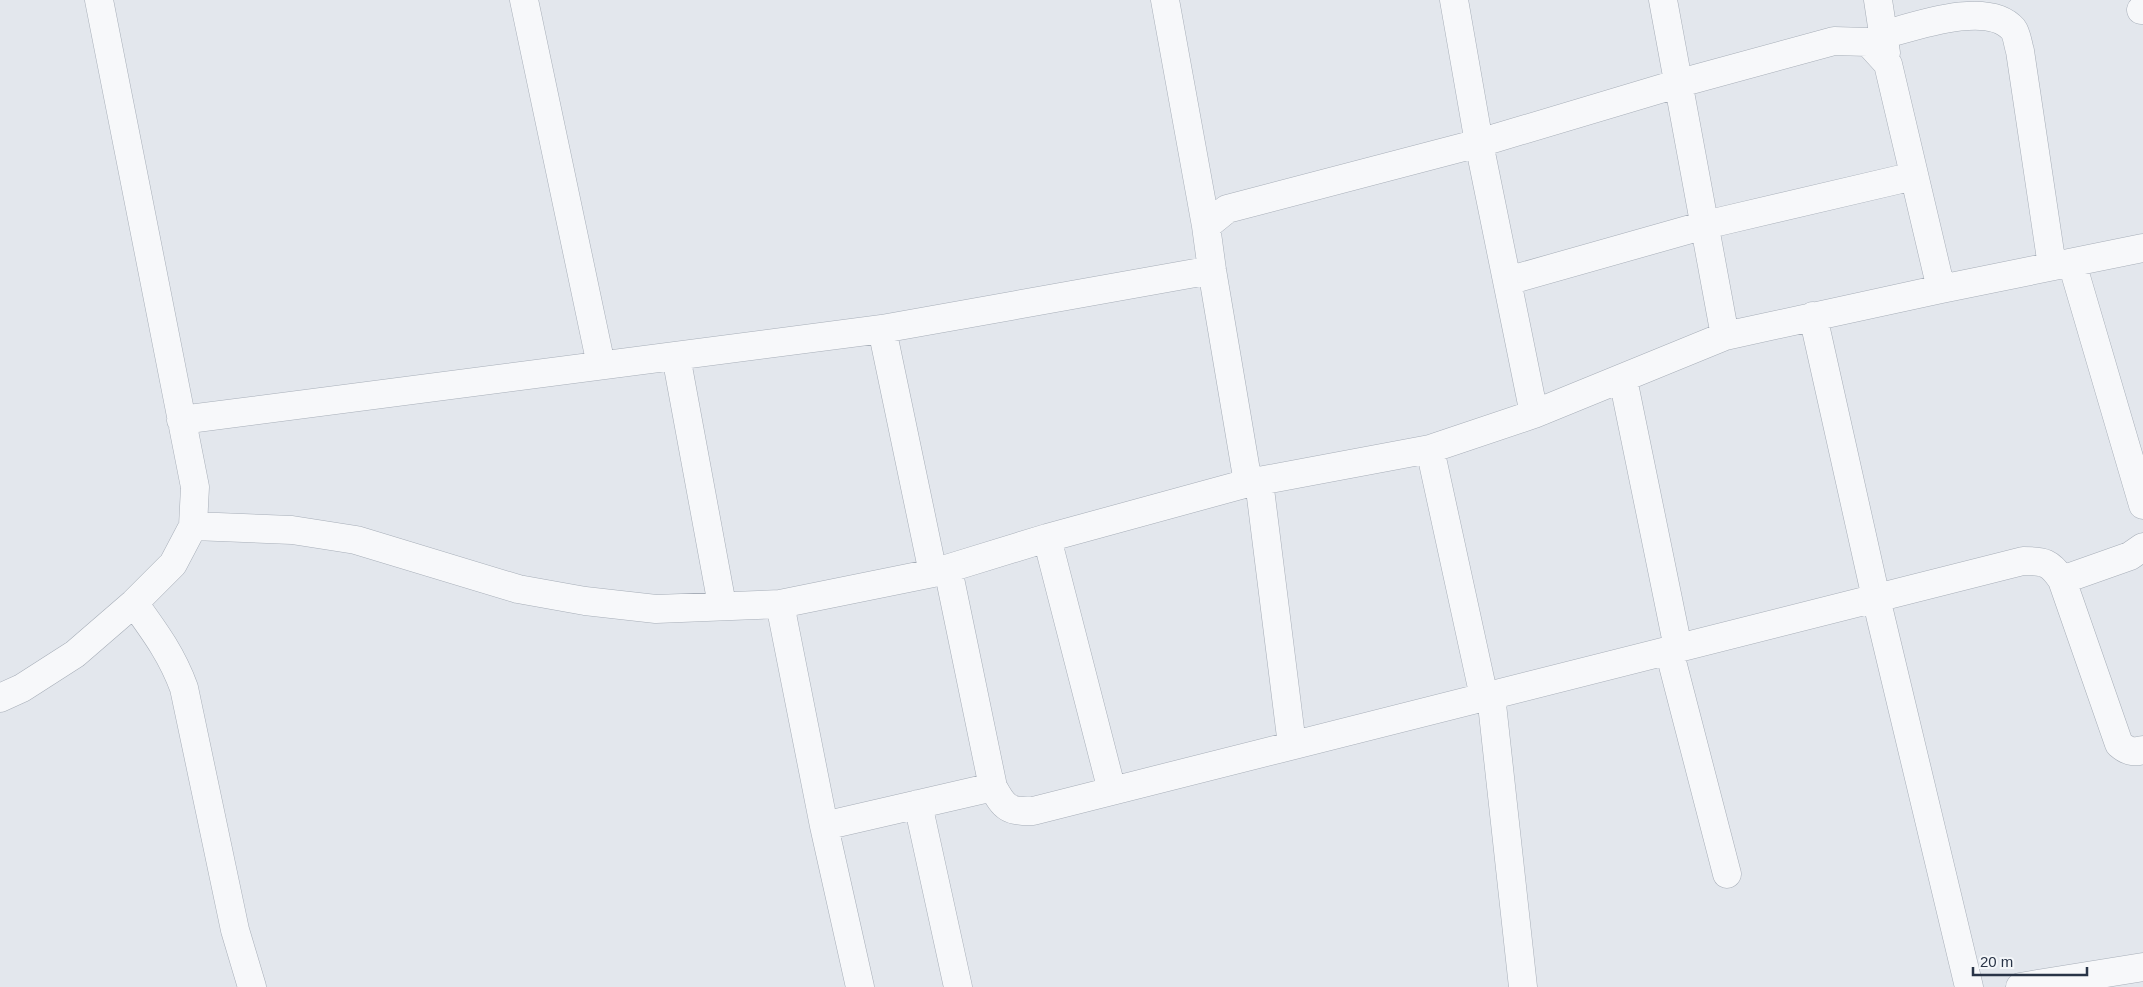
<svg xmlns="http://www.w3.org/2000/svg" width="2143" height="987" viewBox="0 0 2143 987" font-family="Helvetica,sans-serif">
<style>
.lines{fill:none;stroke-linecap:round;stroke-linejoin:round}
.minor-casing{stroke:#a7aeb8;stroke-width:29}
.minor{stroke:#f7f8fa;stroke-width:28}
</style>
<rect width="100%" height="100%" fill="#e3e7ed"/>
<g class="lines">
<g class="minor-casing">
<path id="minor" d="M524,0L601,365
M1165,0L1206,226
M1454,0L1479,143L1534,414
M1663,0L1725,336
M1878,0L1886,53
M2141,10L2143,9
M1883,35C1916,26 1988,0 2013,29C2017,34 2018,45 2020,51L2052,266
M2072,263L2143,505
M1507,281L1705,225L1914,176
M1813,316L1876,598L1969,987
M882,329L933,573
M676,356L722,605
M1623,379L1678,648
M181,420L882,329L1212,270
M1430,449L1484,697
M1259,481L1292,745
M1248,483L1212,270L1206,226L1227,209L1479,143L1680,83L1834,41L1868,42L1888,64L1941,289
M193,526L292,530L356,540L518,589L585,601L656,609L780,604L933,573L1047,538L1248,483L1430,449L1534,414L1725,336L1941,289L2143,248
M1047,538L1112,791
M948,569L993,787C1004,808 1009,812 1033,811L2023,561C2044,561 2050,562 2062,580L2119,744C2127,751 2133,753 2143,750
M2062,580L2130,556L2143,547
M134,603C155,632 172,655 184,688L235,930L252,987
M780,604L824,826L860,987
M1669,650L1727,874
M1491,695L1523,987
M0,698L22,688L75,654L134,603L173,564L193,526L195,487L99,0
M918,804L958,987
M824,826L993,787
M2020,987L2143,967"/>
</g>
<use href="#minor" class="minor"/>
</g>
<path d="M1973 967v8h114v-8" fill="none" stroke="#293447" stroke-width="2.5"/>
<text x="1980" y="967" font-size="15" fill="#293447" stroke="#f3f6f9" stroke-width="4" paint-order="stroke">20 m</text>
</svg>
